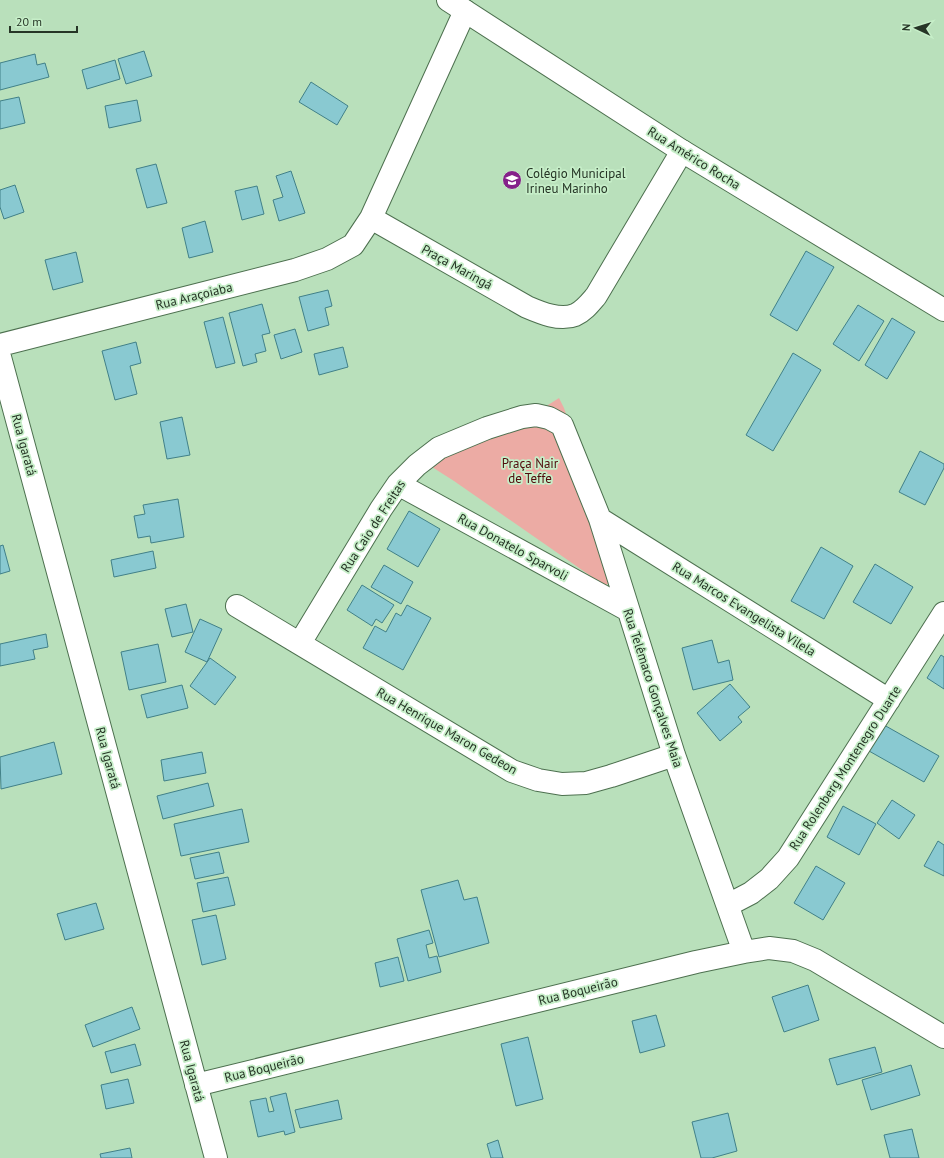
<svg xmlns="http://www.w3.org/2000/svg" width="944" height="1158" viewBox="0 0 944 1158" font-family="'PT Sans',sans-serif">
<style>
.green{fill:#ecaba4}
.building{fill:#89c9d1;stroke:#418088}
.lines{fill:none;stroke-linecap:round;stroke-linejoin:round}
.street-casing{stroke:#4d704f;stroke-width:24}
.secondary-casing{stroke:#4d704f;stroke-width:24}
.street{stroke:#fff;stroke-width:22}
.secondary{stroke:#fff;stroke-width:22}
.labels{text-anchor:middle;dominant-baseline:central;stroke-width:3.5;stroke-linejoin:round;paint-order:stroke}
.street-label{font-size:13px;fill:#263526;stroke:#c6eec8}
.poi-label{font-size:13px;fill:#263526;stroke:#c6eec8;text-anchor:start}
.park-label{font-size:13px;fill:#510b0c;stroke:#c6eec8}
</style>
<rect width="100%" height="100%" fill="#b9e0bb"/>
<path class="green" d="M559,398L564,408L600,515L616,578L605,586L454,481L432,467L449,446L537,412Z"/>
<path class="building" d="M144,51L152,76L126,84L118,59Z
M35,54L37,65L45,63L49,77L0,90V63Z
M115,60L120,79L87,89L82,70Z
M311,82L348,106L337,125L299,102Z
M19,97L25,123L0,129V101Z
M137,100L141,121L109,128L105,106Z
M156,164L167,203L147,208L136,169Z
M291,171L305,213L279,221L273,200L283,197L276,176Z
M15,185L24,212L4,219L0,207V190Z
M257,186L264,214L242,220L235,191Z
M205,221L213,252L189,258L182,228Z
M806,251L834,267L797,331L770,315Z
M76,252L83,282L53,290L45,260Z
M328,290L332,306L325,308L329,325L308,331L299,297Z
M262,304L270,333L262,335L266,351L255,354L257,362L243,366L229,313Z
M858,305L884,321L859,361L833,344Z
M223,317L235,363L216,368L204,322Z
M892,318L915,332L887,379L865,365Z
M295,329L302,352L281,359L274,335Z
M136,342L141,363L130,366L137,394L115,400L102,351Z
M343,347L348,367L319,375L314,354Z
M793,353L821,370L773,451L746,435Z
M182,417L190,455L167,459L160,422Z
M920,451L944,464V468L925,505L899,492Z
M178,499L184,537L151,543L150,536L138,538L134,516L145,514L143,505Z
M409,511L440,529L418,567L387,549Z
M3,545L10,571L0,574V546Z
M821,547L853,566L824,619L791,601Z
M153,551L156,568L114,577L111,560Z
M875,564L913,587L891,624L853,602Z
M384,565L413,582L401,604L371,587Z
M362,585L394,605L382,623L376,619L372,626L347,610Z
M186,604L193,632L172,637L165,609Z
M407,605L431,618L403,670L363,648L375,626L386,632L396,613L401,616Z
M200,619L222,629L207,662L185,652Z
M46,634L48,647L33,650L35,659L0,666V644Z
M712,640L718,663L729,660L733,680L693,690L682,648Z
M158,644L166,682L129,690L121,652Z
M941,655L944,657V689L927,678Z
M210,658L236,677L215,705L190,686Z
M730,684L750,707L738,717L742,722L720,741L697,713Z
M182,685L188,708L147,718L141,695Z
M884,725L939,756L924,782L869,751Z
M54,742L62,774L1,789L0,757Z
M202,752L206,773L164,781L161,760Z
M208,783L214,806L163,819L157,796Z
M892,800L915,815L899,839L877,823Z
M843,806L876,824L859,855L827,837Z
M242,809L249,842L181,856L174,824Z
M938,841L944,845V876L924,866Z
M219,852L224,873L195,879L190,858Z
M816,866L845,883L823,920L794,903Z
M228,877L235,905L203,912L197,883Z
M458,880L464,900L477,897L489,943L439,957L421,890Z
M96,903L104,929L65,940L57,914Z
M216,915L226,959L202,965L192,920Z
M429,930L433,943L426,945L429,958L437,956L441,972L408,981L397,939Z
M398,957L404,981L380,987L375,963Z
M808,985L819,1020L784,1032L772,997Z
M132,1007L140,1029L93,1047L85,1025Z
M656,1015L665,1046L640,1053L632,1021Z
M528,1037L543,1099L516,1106L501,1044Z
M135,1044L141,1065L111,1073L105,1052Z
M875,1047L882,1072L837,1085L829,1059Z
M911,1065L920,1095L871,1110L862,1080Z
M128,1079L134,1103L106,1109L101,1085Z
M286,1093L295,1132L285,1135L284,1131L258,1137L250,1101L266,1098L269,1112L274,1111L270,1097Z
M338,1100L342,1119L300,1128L295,1110Z
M728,1113L737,1151L712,1158H701L692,1122Z
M912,1129L919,1158H890L884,1135Z
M498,1140L503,1158H491L487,1144Z
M130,1148L132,1158H101L100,1154Z"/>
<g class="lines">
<g class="street-casing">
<path id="street" d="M371,218L527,307C541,313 560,321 575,315C584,311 590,303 596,296L682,151
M0,345L295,270L327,259L353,245L371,218L465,11
M0,357L216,1158
M398,484L628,610
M600,519L889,700
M237,606L512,771L538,780L562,784L586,783L611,776L674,755
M300,643L381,509L398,484L417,465L439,448L487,428L522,417L536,415L549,418L562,425L600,519L674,755L744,952
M728,905L751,893L769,879L788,858L944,613
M196,1085L696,962L744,952L769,948L793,951L815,960L944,1037"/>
</g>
<g class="secondary-casing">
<path id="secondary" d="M448,0L682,151L944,310"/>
</g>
<use href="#street" class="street"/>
<use href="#secondary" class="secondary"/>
</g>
<defs>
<g id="school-disc" transform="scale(1)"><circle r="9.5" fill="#85218a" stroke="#c6eec8"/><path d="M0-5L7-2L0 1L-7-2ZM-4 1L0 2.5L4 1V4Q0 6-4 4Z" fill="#fff"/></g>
</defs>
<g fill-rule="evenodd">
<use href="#school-disc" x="512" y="180"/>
</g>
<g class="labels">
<g class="street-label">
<text transform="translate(694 158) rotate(32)">Rua Américo Rocha</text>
<text transform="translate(457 267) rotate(29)">Praça Maringá</text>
<text transform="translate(194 296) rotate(-14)">Rua Araçoiaba</text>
<text transform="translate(24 445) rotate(75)">Rua Igaratá</text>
<text transform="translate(373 526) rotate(-57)">Rua Caio de Freitas</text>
<text transform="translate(513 547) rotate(29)">Rua Donatelo Sparvoli</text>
<text transform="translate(744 609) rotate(32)">Rua Marcos Evangelista Vilela</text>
<text transform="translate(653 688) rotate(72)">Rua Telêmaco Gonçalves Maia</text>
<text transform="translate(447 731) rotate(30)">Rua Henrique Maron Gedeon</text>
<text transform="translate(108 758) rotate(75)">Rua Igaratá</text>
<text transform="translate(845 768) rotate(-57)">Rua Rolenberg Montenegro Duarte</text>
<text transform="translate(578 991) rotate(-14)">Rua Boqueirão</text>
<text transform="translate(264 1068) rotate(-14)">Rua Boqueirão</text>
<text transform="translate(192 1071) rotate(75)">Rua Igaratá</text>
</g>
<g class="poi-label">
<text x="526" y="173">Colégio Municipal<tspan x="526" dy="15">Irineu Marinho</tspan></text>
</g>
<g class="park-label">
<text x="530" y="463">Praça Nair<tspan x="530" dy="15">de Teffe</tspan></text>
</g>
</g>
<g transform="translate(916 28) rotate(274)" stroke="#c6eec8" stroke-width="3" paint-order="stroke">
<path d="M0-3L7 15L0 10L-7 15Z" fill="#263526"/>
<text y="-6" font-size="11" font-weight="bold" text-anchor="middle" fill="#263526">N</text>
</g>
<path d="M10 26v6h67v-6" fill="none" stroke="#263526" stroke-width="2"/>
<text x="16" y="26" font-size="12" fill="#263526" stroke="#c6eec8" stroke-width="3" paint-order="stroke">20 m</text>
</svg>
